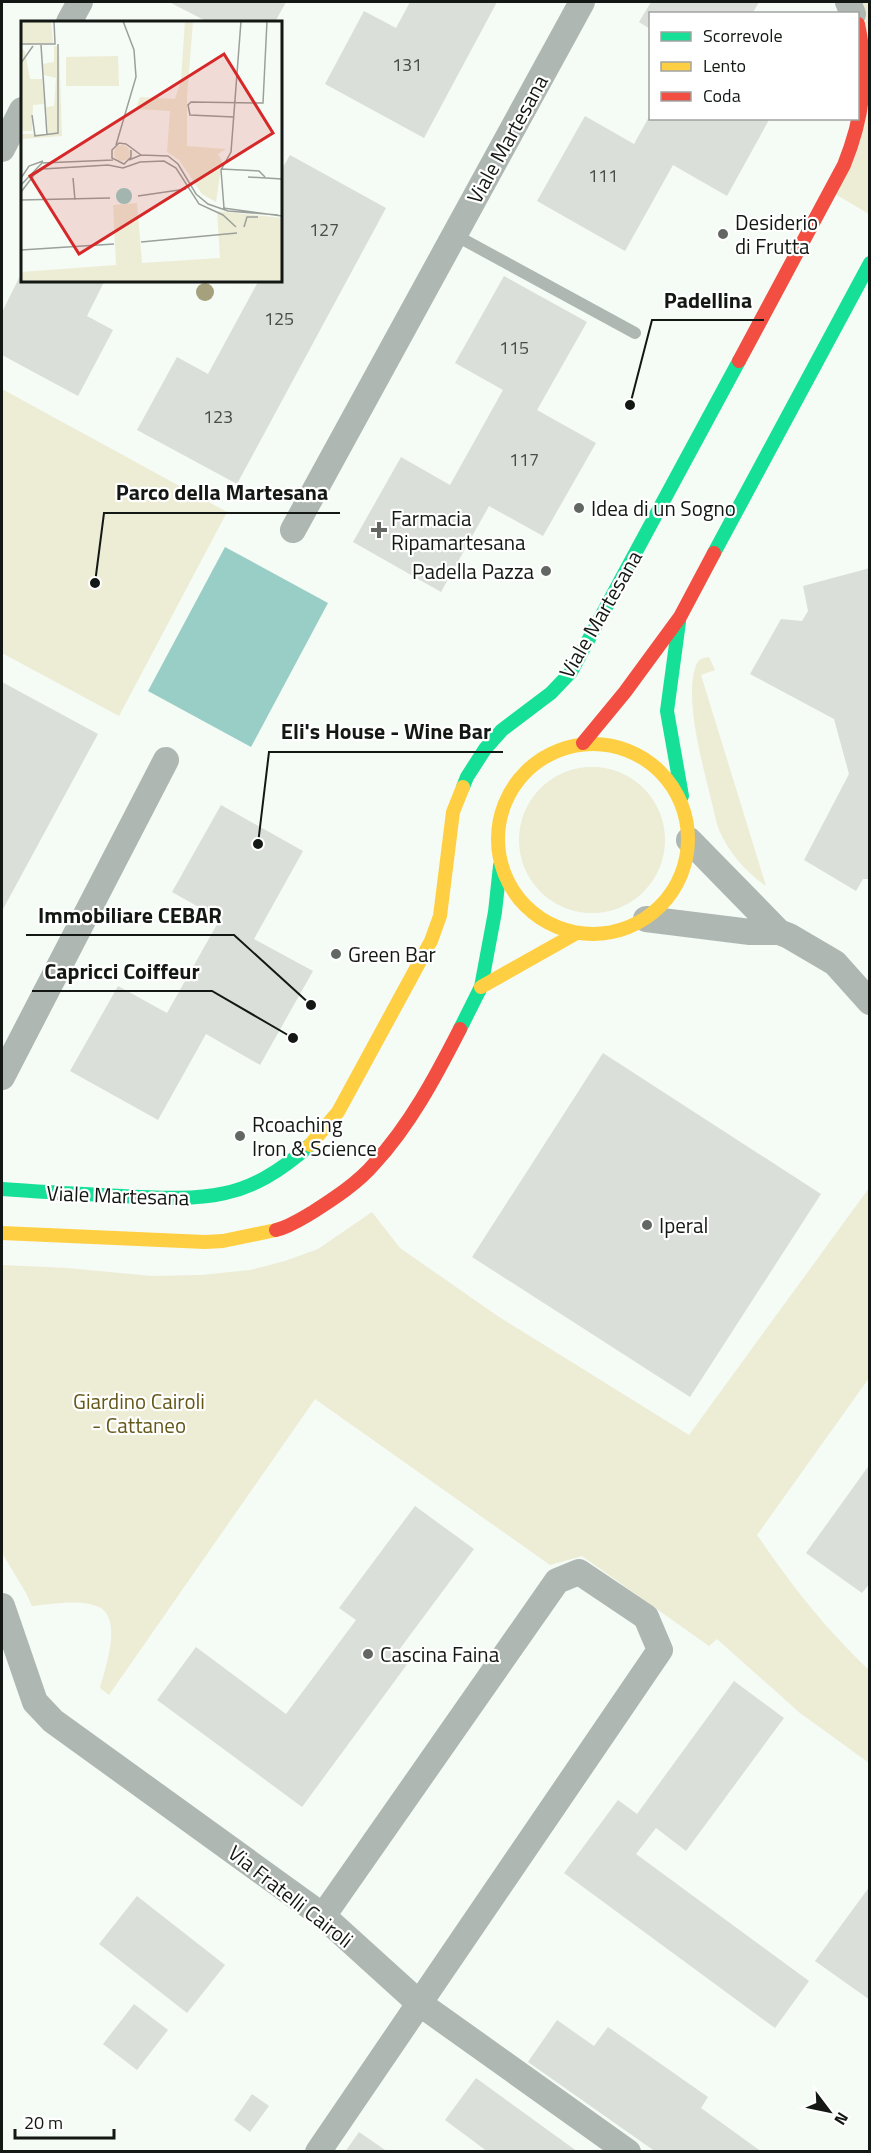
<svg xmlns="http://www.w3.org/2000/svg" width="871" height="2153" viewBox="0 0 871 2153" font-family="'Titillium Web',sans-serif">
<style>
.green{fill:#edecd5}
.water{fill:#99cec7}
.building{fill:#dbdfd9}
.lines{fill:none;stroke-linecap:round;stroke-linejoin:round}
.lane{stroke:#aeb7b2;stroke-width:12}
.street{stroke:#aeb7b2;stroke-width:26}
.fast{stroke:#16e098;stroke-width:14}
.slow{stroke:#ffcf43;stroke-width:14}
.jam{stroke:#f24e42;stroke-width:14}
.tree{fill:#a5a17c}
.poi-dot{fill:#636763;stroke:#fff;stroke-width:2}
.labels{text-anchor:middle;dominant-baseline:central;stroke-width:4.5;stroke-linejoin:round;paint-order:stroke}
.number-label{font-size:18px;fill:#494d48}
.street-label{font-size:21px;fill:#141814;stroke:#fff}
.poi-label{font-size:21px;fill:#141814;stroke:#fff;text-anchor:start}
.park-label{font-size:21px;fill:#645819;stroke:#fff}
.inset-road{fill:none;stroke:#9ba09b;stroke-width:1.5}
.view{fill:#d62828;fill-opacity:0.15;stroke:#d62828;stroke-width:3}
.inset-edge{fill:none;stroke:#141814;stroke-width:3}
.leader{fill:none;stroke:#141814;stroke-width:2}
.callout-dot{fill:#141814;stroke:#fff;stroke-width:2}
.callout-label{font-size:22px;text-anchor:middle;font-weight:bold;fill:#141814;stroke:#fff;stroke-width:4.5;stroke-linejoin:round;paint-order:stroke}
</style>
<rect width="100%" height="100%" fill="#f5fbf5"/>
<path class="green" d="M848,2H869V214L830,191L856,138Z
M2,389L227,512L119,716L2,653Z
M709,657L715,670L701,675L766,886C745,871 730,854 719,830C715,819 713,806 710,795C702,762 683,694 697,663C700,658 704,658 709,657Z
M519 840a73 73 0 1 1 146 0a73 73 0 1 1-146 0Z
M869,1188V1378L757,1535C793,1587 824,1627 869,1670V1763L800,1713L717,1639L709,1646L582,1556L550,1565L315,1399L109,1695L100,1688C105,1669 122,1622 101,1608C84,1598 50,1604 32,1606L26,1593L2,1553V1265L67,1268L152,1276L201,1275L250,1270L285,1261L318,1249L372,1212L400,1248L499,1317L689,1435Z"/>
<path class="water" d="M225,547L328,603L251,747L148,691Z"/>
<path class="building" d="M169,2H286L275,22H208Z
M410,2H497L424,138L325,84L364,11L396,28Z
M651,2H759L752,14H650V29L639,22Z
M650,115V118H770L727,196L673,165L625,251L537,201L585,116L634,144Z
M290,155L386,208L237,484L137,430L177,357L208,374L259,280H280V172Z
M22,272V280H105L87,316L113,330L78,396L2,355V312Z
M504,276L587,322L537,410L596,443L543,536L489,506L441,592L353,542L401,457L450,485L503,390L455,363Z
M870,568V879H863L856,891L804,860L849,774L834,719L750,674L781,619L802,621L808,611L803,586Z
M2,682L98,734L2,911Z
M221,805L303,851L254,939L313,971L260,1065L206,1034L158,1120L70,1071L118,986L167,1013L220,919L172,892Z
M603,1053L821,1194L690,1397L472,1257Z
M870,1464V1583L862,1593L806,1553Z
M415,1506L474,1549L399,1650L411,1659L302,1807L157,1700L196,1647L286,1714L356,1620L339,1608Z
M734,1681L784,1718L686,1851L656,1828L636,1854L809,1981L775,2028L564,1873L618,1800L637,1814Z
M870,1886V2000L815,1961Z
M137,1896L225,1965L187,2013L99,1944Z
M134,2004L168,2030L137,2070L103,2044Z
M557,2020L594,2046L608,2027L708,2097L701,2108L762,2152H656L528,2062Z
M476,2078L578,2152H488L445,2120Z
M252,2094L269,2106L250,2132L234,2120Z
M359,2132L388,2152H345Z"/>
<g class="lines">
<path class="lane" d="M455,235L635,333"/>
<path class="street" d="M848,2L853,14
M69,22L80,2
M2,149L22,110
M293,530L582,2
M689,840L779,932
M646,919L750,932H779L789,936L835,963L870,1002
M2,1077L166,760
M2,1606L35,1702L53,1721L323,1916L419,2003L628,2152
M318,2152L660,1650L646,1617L579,1572L557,1581L323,1916"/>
<path class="fast" d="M714,553L870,263
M679,622L667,711L682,796
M463,787L467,777L485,749L502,730L551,693L571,672L739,361
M460,1029L481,987L495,912L500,866
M2,1189C42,1192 82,1194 122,1196C204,1200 245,1203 310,1145"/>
<path class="slow" d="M498 839a95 95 0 1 1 190 0a95 95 0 1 1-190 0Z
M481,987L575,934
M310,1145L338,1112L431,941L440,916L453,812L463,787
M2,1233L205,1242L223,1241L276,1230"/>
<path class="jam" d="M739,361L844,165C863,118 869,74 858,24
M583,743L625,692L680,617L714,553
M276,1230C289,1227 301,1219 313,1212C333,1199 358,1183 374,1164C410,1125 436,1076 460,1029"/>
</g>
<circle class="tree" cx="205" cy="292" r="9"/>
<g class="poi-dot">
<circle cx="723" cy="234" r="6"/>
<circle cx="579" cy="508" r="6"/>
<path d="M376 521h6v6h6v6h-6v6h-6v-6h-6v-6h6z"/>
<circle cx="546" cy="571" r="6"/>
<circle cx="336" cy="954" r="6"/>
<circle cx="240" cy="1136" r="6"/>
<circle cx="647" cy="1225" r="6"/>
<circle cx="368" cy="1654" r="6"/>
</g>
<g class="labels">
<g class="number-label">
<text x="407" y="64">131</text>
<text x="603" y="175">111</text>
<text x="324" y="229">127</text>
<text x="279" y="318">125</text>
<text x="514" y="347">115</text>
<text x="218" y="416">123</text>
<text x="524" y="459">117</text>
</g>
<g class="street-label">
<text transform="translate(507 139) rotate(-61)">Viale Martesana</text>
<text transform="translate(600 614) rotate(-60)">Viale Martesana</text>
<text transform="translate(118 1195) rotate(2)">Viale Martesana</text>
<text transform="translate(291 1896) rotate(38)">Via Fratelli Cairoli</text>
</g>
<g class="poi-label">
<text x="735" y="222">Desiderio<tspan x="735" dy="24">di Frutta</tspan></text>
<text x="591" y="508">Idea di un Sogno</text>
<text x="391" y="518">Farmacia<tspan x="391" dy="24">Ripamartesana</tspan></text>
<text x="534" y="571" text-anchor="end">Padella Pazza</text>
<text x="348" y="954">Green Bar</text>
<text x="252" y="1124">Rcoaching<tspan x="252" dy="24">Iron &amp; Science</tspan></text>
<text x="659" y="1225">Iperal</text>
<text x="380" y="1654">Cascina Faina</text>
</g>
<g class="park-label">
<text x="139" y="1401">Giardino Cairoli<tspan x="139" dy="24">- Cattaneo</tspan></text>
</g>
</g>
<g transform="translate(21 21)">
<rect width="261" height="261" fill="#f5fbf5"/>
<path d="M0,0H30L32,22L4,24L0,21ZM164,0H172L166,76V125L205,128L197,133L201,140L195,181L181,173L158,139L146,131L149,90L115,88L119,76L154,78L160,59ZM0,25L4,31L9,58H21L23,83L12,84L11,110H2L0,98ZM33,25H38L41,115L0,118V113H27L25,86L33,85L35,57L23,54L22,43L33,41ZM97,35L98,65H45V36ZM93 132a8 8 0 1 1 16 0a8 8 0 1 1-16 0ZM116,182L121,242L199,237L196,190L261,197V259L0,261V251L95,244L92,184Z" fill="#edecd5"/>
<path d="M95 175a8 8 0 1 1 16 0a8 8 0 1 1-16 0Z" fill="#99cec7"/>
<path class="inset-road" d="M0,23H34L33,0M20,24L26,114M0,42L12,25M11,94L14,115L37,112V23M213,96L169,94L167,84L170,81L242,82L246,0M95,124L115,56L113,29L102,0M110,129V136L103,143L91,137V129L98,122L105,123L120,134M108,139L120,134L147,135L157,143L175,173L187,183L207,190L257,194M200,148L238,150L244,156M227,156L261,158M0,157L8,145L22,140M52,157L54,179M0,164L21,142L92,139M0,171L13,154L22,148L87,144L102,147L119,141L143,140L155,147L178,183L202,194L215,206M117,175L165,168M0,179L89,177M202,187L261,195M203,187L200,149L210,131L220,0M223,206L226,196H237M120,221L216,212M0,229L93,223"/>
<path class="view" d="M203,33L252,112L58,233L9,155Z"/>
<rect width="261" height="261" class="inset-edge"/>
</g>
<path class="leader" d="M630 405L652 320H764M95 583L104 513H340M258 844L269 752H503M311 1005L234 935H26M293 1038L212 991H32"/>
<g class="callout-dot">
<circle cx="630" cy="405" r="6"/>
<circle cx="95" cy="583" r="6"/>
<circle cx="258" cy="844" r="6"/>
<circle cx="311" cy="1005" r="6"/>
<circle cx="293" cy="1038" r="6"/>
</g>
<g class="callout-label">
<text x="708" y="308">Padellina</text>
<text x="222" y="500">Parco della Martesana</text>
<text x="386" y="739">Eli's House - Wine Bar</text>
<text x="130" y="923">Immobiliare CEBAR</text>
<text x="122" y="979">Capricci Coiffeur</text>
</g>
<rect width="871" height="2153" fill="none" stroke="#141814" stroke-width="6"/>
<rect x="649" y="12" width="210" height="108" fill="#ffffff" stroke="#a1a3a1" stroke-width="1.5"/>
<rect x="661" y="32" width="30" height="9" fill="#16e098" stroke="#a1a3a1" stroke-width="1.5"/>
<text x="703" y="42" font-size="18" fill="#141814">Scorrevole</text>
<rect x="661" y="62" width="30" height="9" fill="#ffcf43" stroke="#a1a3a1" stroke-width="1.5"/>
<text x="703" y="72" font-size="18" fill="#141814">Lento</text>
<rect x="661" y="92" width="30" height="9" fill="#f24e42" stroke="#a1a3a1" stroke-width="1.5"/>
<text x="703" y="102" font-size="18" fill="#141814">Coda</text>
<g transform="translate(829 2111) rotate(122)" stroke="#ffffff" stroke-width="4.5" paint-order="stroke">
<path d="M0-4.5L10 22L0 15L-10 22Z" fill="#141814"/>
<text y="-9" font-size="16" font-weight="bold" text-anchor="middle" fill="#141814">N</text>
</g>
<path d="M15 2129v9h99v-9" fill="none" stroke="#141814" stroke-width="3"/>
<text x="24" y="2129" font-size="18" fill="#141814" stroke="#ffffff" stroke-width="4.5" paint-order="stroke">20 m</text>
</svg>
